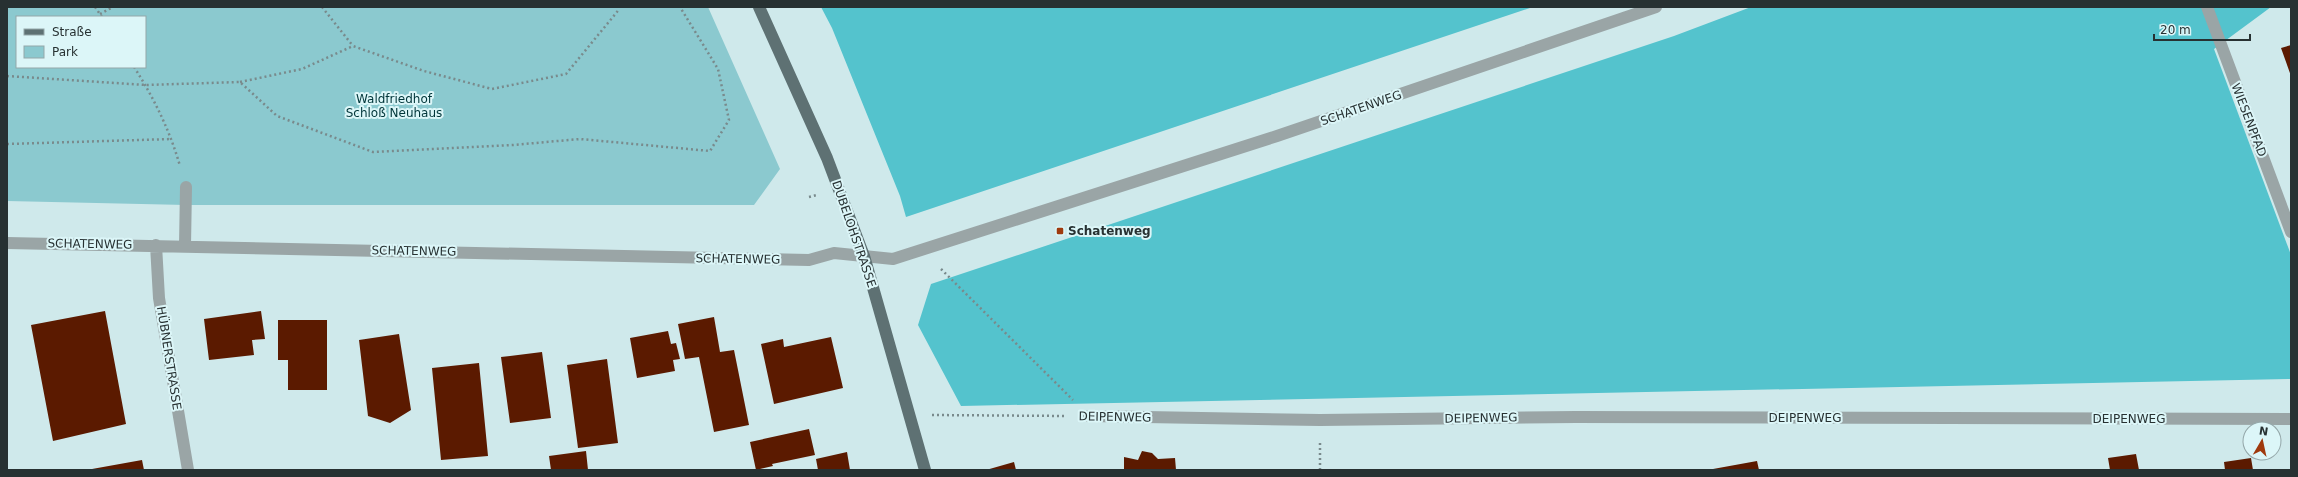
<svg xmlns="http://www.w3.org/2000/svg" width="2298" height="477" viewBox="0 0 2298 477" font-family="'DejaVu Sans',sans-serif">
<style>
.green{fill:#8bc9cf;fill-rule:evenodd}
.forest{fill:#54c3cd}
.building{fill:#5b1a00}
.lines{fill:none;stroke-linecap:round;stroke-linejoin:round}
.path{stroke:#798a8c;stroke-width:2.5;stroke-dasharray:2 3;stroke-linecap:butt}
.minor{stroke:#9aa5a6;stroke-width:12}
.major{stroke:#5e7173;stroke-width:12}
.poi-dot{fill:#9f3a0e;stroke:#dcf6f8;stroke-width:1.5}
.labels{text-anchor:middle;dominant-baseline:central;stroke-width:4;stroke-linejoin:round;paint-order:stroke}
.park-label{font-size:12px;fill:#003539;stroke:#dcf6f8}
.street-label{font-size:12px;fill:#273132;stroke:#dcf6f8}
.poi-label{font-size:12px;font-weight:bold;fill:#273132;stroke:#dcf6f8;text-anchor:start}
</style>
<rect width="100%" height="100%" fill="#cfe9eb"/>
<path class="green" d="M7,7H708L780,169L754,205H186L7,201ZM17,17H145V67H17Z"/>
<path class="forest" d="M821,7H1533L906,217L900,196L832,28Z
M1751,7H2271L2214,49L2291,255V379L961,406L918,325L931,284L1674,36Z"/>
<path class="building" d="M2291,45V76L2281,48Z
M105,311L126,424L53,441L31,325Z
M261,311L265,339L252,340L254,355L209,360L204,319Z
M714,317L720,352L734,350L749,425L714,432L699,357L685,359L678,324Z
M278,320H327V390H288V360H278Z
M668,331L671,344L676,343L680,359L673,360L675,371L637,378L630,338Z
M399,334L411,410L390,423L368,416L359,340Z
M831,337L843,388L774,404L761,344L783,339L784,347Z
M542,352L551,418L510,423L501,357Z
M607,359L618,443L578,448L567,365Z
M479,363L488,456L441,460L432,368Z
M809,429L815,455L772,464L773,466L756,470L750,442Z
M586,451L588,470H551L549,456Z
M1142,451L1152,453L1158,459L1175,458L1176,470H1124V457L1138,460Z
M847,452L850,470H818L816,459Z
M2136,454L2139,470H2110L2108,458Z
M2251,458L2253,470H2225L2224,462Z
M142,460L144,470H93L92,469Z
M1757,461L1759,470H1713V469Z
M1014,462L1016,470H986Z"/>
<g class="lines">
<path class="path" d="M95,7L102,17
M322,7L353,46
M100,14L113,7
M134,67C154,98 170,131 180,166
M7,76L146,85L240,82L277,116L373,152L513,145L580,139L710,151L729,120L718,69L680,7
M240,82L302,69L353,46L424,71L492,89L566,74L617,12L618,7
M7,144L172,139
M809,197L817,195
M941,269L1073,400
M932,415L1067,416
M1320,470V443"/>
<path class="minor" d="M2207,7L2291,232
M7,243L809,260L834,253L893,259L1277,136L1656,7
M156,245L159,298L188,470
M185,246L186,187
M1089,416L1320,420L1576,417L2291,419"/>
<path class="major" d="M759,7L827,158L864,256L925,470"/>
</g>
<rect class="poi-dot" x="1056" y="227" width="8" height="8" rx="2"/>
<g class="labels">
<g class="park-label">
<text x="394" y="99">Waldfriedhof<tspan x="394" dy="14">Schloß Neuhaus</tspan></text>
</g>
<g class="street-label">
<text transform="translate(1361 108) rotate(-19)">SCHATENWEG</text>
<text transform="translate(2249 120) rotate(69)">WIESENPFAD</text>
<text transform="translate(854 234) rotate(71)">DUBELOHSTRASSE</text>
<text transform="translate(90 244) rotate(1)">SCHATENWEG</text>
<text transform="translate(414 251) rotate(1)">SCHATENWEG</text>
<text transform="translate(738 259) rotate(1)">SCHATENWEG</text>
<text transform="translate(169 358) rotate(81)">HÜBNERSTRASSE</text>
<text transform="translate(1115 417) rotate(1)">DEIPENWEG</text>
<text transform="translate(1481 418) rotate(-1)">DEIPENWEG</text>
<text x="1805" y="418">DEIPENWEG</text>
<text x="2129" y="419">DEIPENWEG</text>
</g>
<g class="poi-label">
<text x="1068" y="231">Schatenweg</text>
</g>
</g>
<rect width="2298" height="477" fill="none" stroke="#273132" stroke-width="16"/>
<rect x="16" y="16" width="130" height="52" fill="#dcf6f8" stroke="#94a7a9"/>
<rect x="24" y="29" width="20" height="6" fill="#5e7173" stroke="#94a7a9"/>
<text x="52" y="36" font-size="12" fill="#273132">Straße</text>
<rect x="24" y="46" width="20" height="12" fill="#8bc9cf" stroke="#94a7a9"/>
<text x="52" y="56" font-size="12" fill="#273132">Park</text>
<g transform="translate(2262 441) rotate(9)"><circle r="19" fill="#dcf6f8" stroke="#94a7a9"/>
<path d="M0-3L7 15L0 10L-7 15Z" fill="#9f3a0e"/>
<text y="-6" font-size="11" font-weight="bold" text-anchor="middle" fill="#273132">N</text>
</g>
<path d="M2154 34v6h96v-6" fill="none" stroke="#273132" stroke-width="2"/>
<text x="2160" y="34" font-size="12" fill="#273132" stroke="#dcf6f8" stroke-width="3" paint-order="stroke">20 m</text>
</svg>
